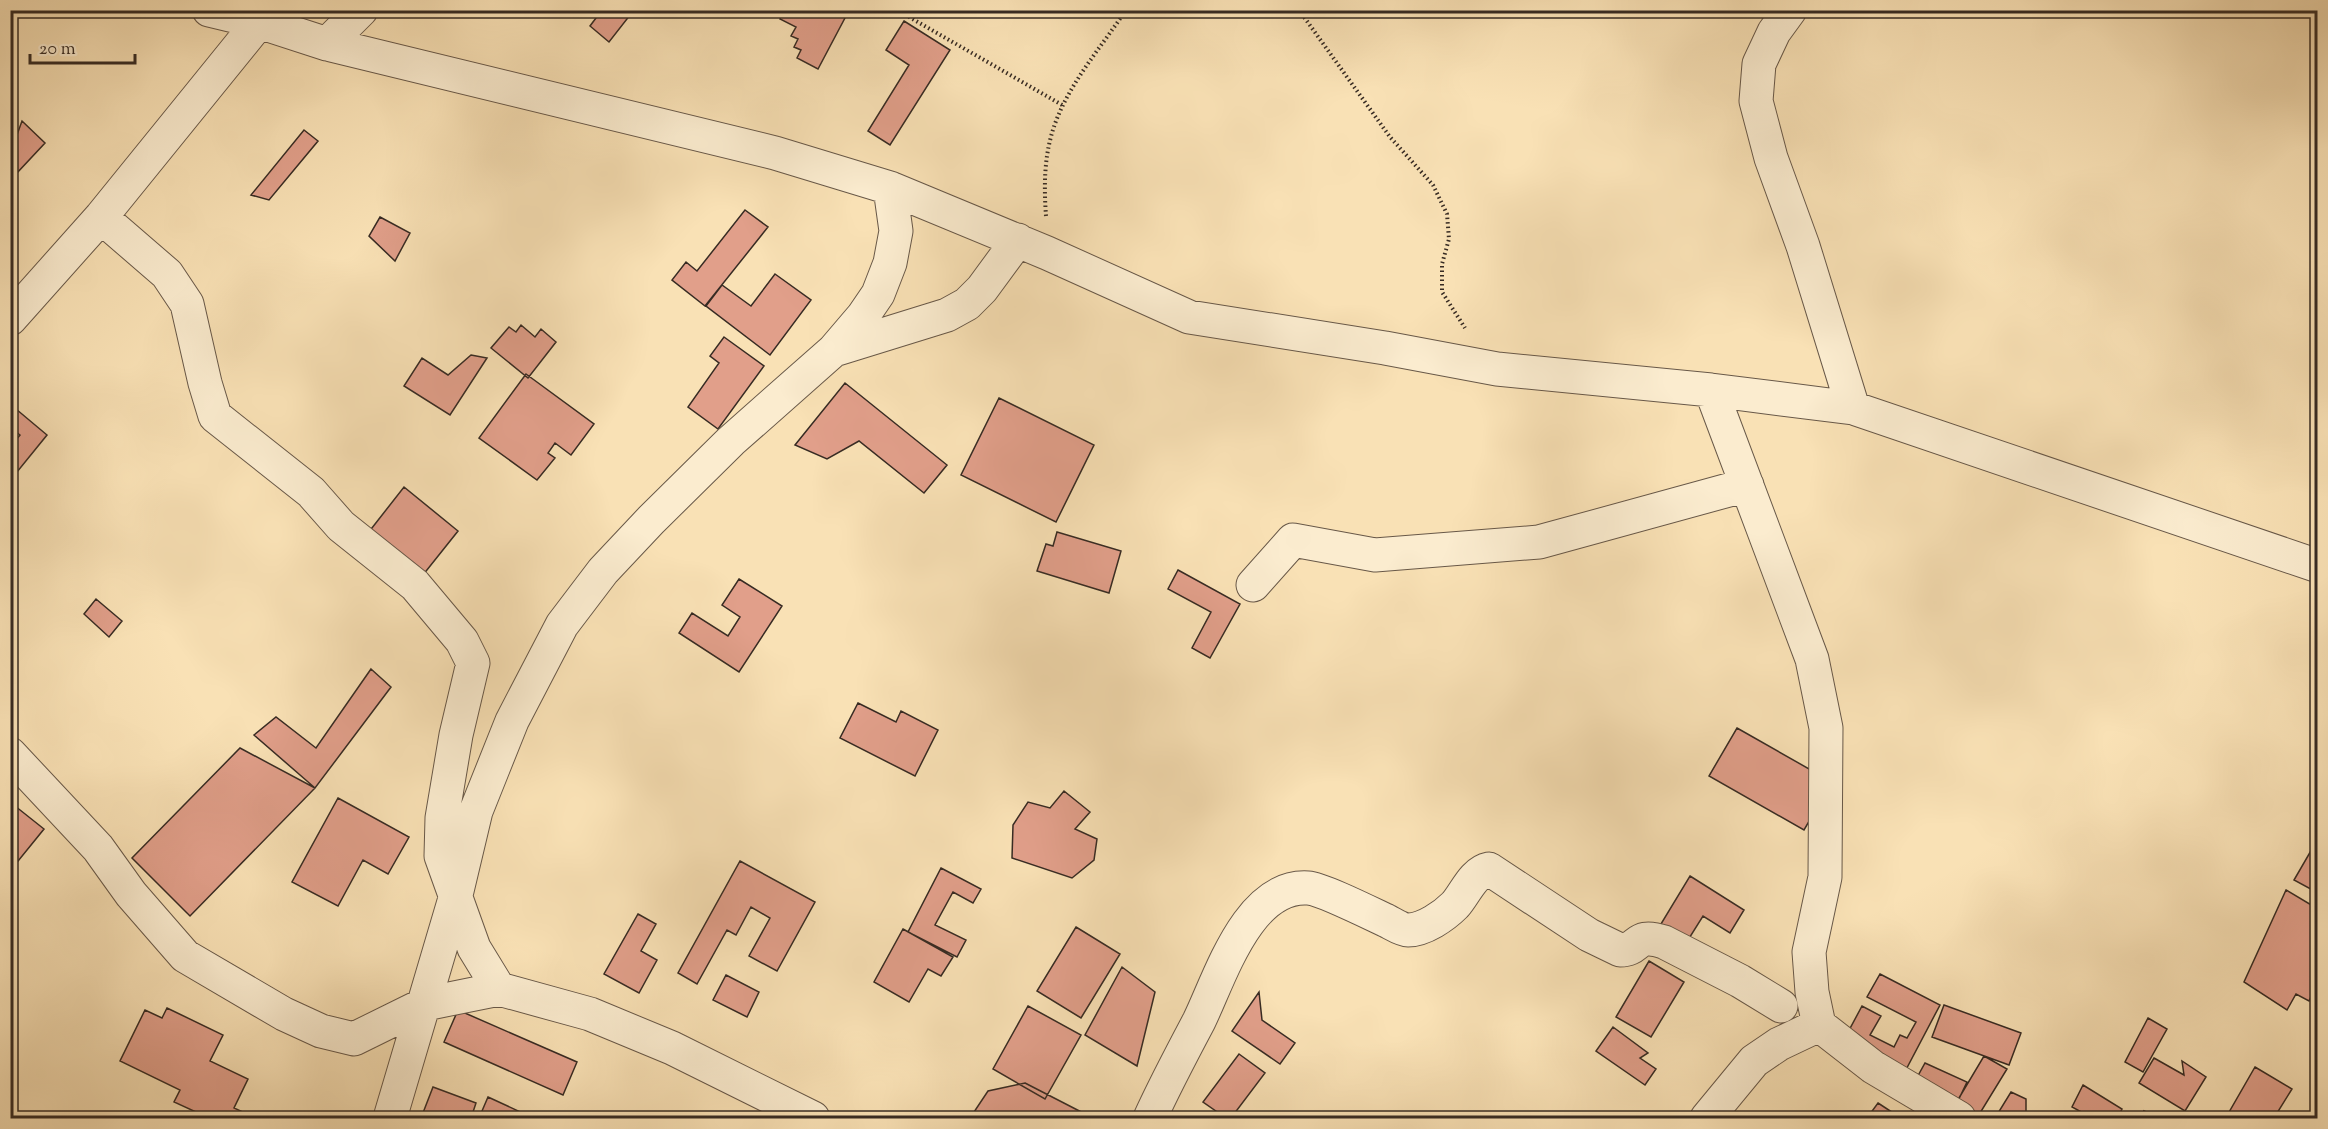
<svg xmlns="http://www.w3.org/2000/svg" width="2328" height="1129" viewBox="0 0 2328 1129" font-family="'Sorts Mill Goudy',serif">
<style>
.building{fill:#e19f8a;stroke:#372b23;stroke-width:1.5}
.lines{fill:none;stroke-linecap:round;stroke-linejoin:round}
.minor-casing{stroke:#685848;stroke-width:35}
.path{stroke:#372b23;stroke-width:4;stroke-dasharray:1.5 3;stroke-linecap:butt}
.minor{stroke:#fbeccf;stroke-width:33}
</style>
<rect width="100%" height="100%" fill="#f9e1b5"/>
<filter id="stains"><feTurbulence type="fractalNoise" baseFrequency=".00333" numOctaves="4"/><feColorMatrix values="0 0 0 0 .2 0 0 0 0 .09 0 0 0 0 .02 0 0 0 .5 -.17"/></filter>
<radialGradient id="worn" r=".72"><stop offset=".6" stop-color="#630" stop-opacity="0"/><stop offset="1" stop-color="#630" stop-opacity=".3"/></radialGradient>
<path class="building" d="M602,10H634L609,42L590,26Z
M785,10H836L846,16L818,69L797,58L801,50L794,47L798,39L791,36L796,27L780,19Z
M904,21L950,50L890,145L868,131L909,65L886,50Z
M22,121L45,143L15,175L10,177V154Z
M304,130L318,141L269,200L251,195Z
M745,210L768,227L705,306L672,280L686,262L697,271Z
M380,217L410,233L395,261L369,236Z
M775,274L811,300L770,355L706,306L722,285L751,306Z
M521,325L535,337L541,329L556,342L528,378L491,348L509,327L516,332Z
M724,337L764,366L718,429L688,407L719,363L710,356Z
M471,355L487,358L450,415L404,386L422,358L448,375Z
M526,374L594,424L571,455L555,443L548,453L555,458L537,480L479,438Z
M845,383L947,465L924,493L859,441L827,459L795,445Z
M999,398L1094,445L1056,522L961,475Z
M10,404L47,435L17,472L10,466V447L20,435L10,427Z
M404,487L458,531L415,585L361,542Z
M1057,532L1121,551L1109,593L1037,571L1046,544L1053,546Z
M1178,570L1240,604L1210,658L1192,648L1211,612L1168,589Z
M739,579L782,606L739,672L679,633L692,613L728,636L740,617L722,605Z
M96,599L122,621L109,637L84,614Z
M371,669L391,687L315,788L254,735L276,717L316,748Z
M858,703L896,722L901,711L938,730L915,776L840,738Z
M1737,728L1832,782L1804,830L1709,776Z
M240,748L315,788L190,916L132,858Z
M1064,791L1090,812L1075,829L1097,839L1094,860L1072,878L1012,858L1013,825L1028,802L1050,808Z
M338,798L409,837L388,874L363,860L338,906L292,882Z
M10,802L44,829L10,871Z
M2316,842L2318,843V893L2294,880Z
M740,861L815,902L777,971L749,956L770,918L751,907L736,935L727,930L697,984L678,973Z
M941,868L981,889L973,903L953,892L935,925L966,940L957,957L908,932Z
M1690,876L1744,910L1730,933L1703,916L1673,964L1647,947Z
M2286,890L2318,909V981L2309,1001L2296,994L2287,1010L2244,982Z
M638,914L656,924L641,951L657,960L639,993L604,974Z
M1076,927L1120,954L1081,1018L1037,991Z
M903,929L953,957L941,976L928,969L909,1002L874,982Z
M1649,961L1684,982L1651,1037L1616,1017Z
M1122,967L1155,992L1137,1066L1085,1035Z
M1880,974L1940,1005L1900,1081L1839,1049L1862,1006L1881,1016L1870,1035L1894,1047L1900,1035L1907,1038L1916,1022L1867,997Z
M726,975L759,992L747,1017L713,1000Z
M1259,992L1262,1020L1295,1043L1280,1064L1232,1031Z
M1944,1005L2021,1033L2009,1065L1932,1037Z
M1028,1006L1081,1035L1045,1099L993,1069Z
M167,1008L223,1035L210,1061L248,1079L234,1108L245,1113L242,1118H209L174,1102L180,1090L120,1061L145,1010L162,1018Z
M458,1010L577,1062L563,1095L444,1042Z
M2148,1018L2167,1029L2143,1072L2125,1062Z
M1613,1027L1648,1053L1640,1058L1656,1069L1645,1085L1596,1051Z
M1239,1054L1265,1073L1231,1118H1226L1203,1102Z
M1984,1056L2007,1069L1977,1118H1971L1953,1108Z
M2154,1058L2184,1075L2182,1061L2206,1077L2185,1111L2139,1083Z
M1925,1063L1967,1082L1955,1107L1914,1083Z
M2255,1067L2292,1089L2274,1118H2236L2228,1114Z
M1025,1083L1093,1118H1022L1009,1112L1005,1118H970L988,1091Z
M2083,1085L2122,1109L2117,1118H2081L2085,1114L2072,1107Z
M433,1087L476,1103L471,1118H421Z
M2011,1092L2026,1099V1118H1995Z
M488,1097L527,1115L525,1118H479Z
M1878,1103L1901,1118H1867Z
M2144,1111L2161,1118H2145Z
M535,1112L547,1118H532Z"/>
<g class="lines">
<g class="minor-casing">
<path id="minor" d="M209,10L259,22L327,44L775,153L890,188L1047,253L1189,317L1385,348L1497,369L1711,390L1853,408L2318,566
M1790,10L1774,32L1759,64L1756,101L1771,158L1803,246L1853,408
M327,44L361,10
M101,217L167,274L187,304L205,383L215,416L311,492L341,526L415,585L462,641L473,663L456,735L442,818L441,856L474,948L499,989
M10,319L101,217L259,22
M834,350L947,315L967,304L982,289L1018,240
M1711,390L1812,659L1826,728L1825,877L1809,952L1812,992L1819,1025L1873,1067L1959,1118
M1253,585L1293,540L1375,555L1539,542L1747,485
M10,754L98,848L131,894L185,956L284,1014L321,1031L354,1039L425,1004L499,989L590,1014L672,1048L813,1118
M390,1118L456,895L476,811L512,721L562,625L603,571L651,520L731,441L834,350L863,316L878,294L890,263L896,231L890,188
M1150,1118C1165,1085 1182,1053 1199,1021C1220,978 1248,884 1308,888C1322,889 1372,914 1387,921C1393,924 1402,930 1408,930C1424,930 1444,916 1455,905C1465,894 1473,872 1489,869L1589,935L1620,950C1641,950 1633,932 1664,942L1740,981L1781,1006
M1707,1118L1754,1061L1779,1044L1819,1025"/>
</g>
<path class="path" d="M897,10L1064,106
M1299,10L1390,137L1433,185L1447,214L1449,239L1442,264V292L1465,328
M1046,216C1044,188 1044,160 1052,133C1065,88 1100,49 1126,10"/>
<use href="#minor" class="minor"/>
</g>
<rect width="2328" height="1129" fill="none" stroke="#f9e1b5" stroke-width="36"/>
<rect x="12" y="12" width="2304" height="1105" fill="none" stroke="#372b23" stroke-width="3"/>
<rect x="18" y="18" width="2292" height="1093" fill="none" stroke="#372b23" stroke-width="1.5"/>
<path d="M30 54v9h105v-9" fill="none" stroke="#372b23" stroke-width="3"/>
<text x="39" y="54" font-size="18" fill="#372b23" stroke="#fbeccf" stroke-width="4.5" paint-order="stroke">20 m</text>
<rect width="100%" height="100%" filter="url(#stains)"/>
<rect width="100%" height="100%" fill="url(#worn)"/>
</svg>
